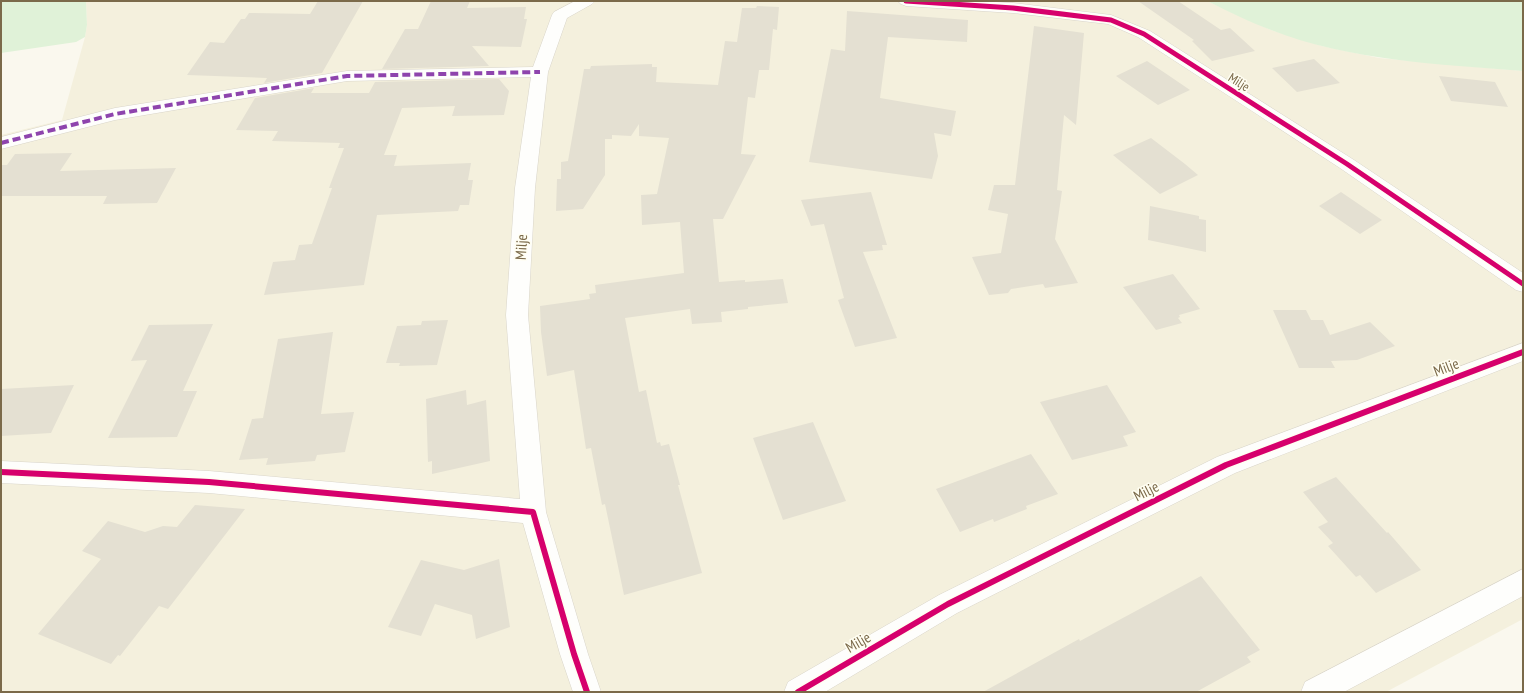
<svg xmlns="http://www.w3.org/2000/svg" width="1524" height="693" viewBox="0 0 1524 693" font-family="'PT Sans Narrow',sans-serif">
<style>
.residential{fill:#f4f0dd}
.green{fill:#e0f2d8}
.building{fill:#e4e0d2}
.lines{fill:none;stroke-linecap:round;stroke-linejoin:round}
.minor-casing{stroke:#d9d5ca;stroke-width:1}
.tertiary-casing{stroke:#d9d5ca;stroke-width:1}
.minor{fill:#fefefc;fill-rule:evenodd}
.tertiary{fill:#fefefc;fill-rule:evenodd}
.quiet{stroke:#8e44ad;stroke-width:4;stroke-dasharray:8 4;stroke-linecap:butt}
.cycleway-far1-casing{stroke:#fffef2;stroke-width:7}
.cycleway-casing{stroke:#fffef2;stroke-width:9}
.cycleway-far1{stroke:#d6006c;stroke-width:5}
.cycleway{stroke:#d6006c;stroke-width:6}
.labels{text-anchor:middle;dominant-baseline:central;stroke-width:3;stroke-linejoin:round;paint-order:stroke}
.far-street-label{font-size:13px;fill:#7b6a4a;stroke:#fffef2}
.street-label{font-size:15px;fill:#7b6a4a;stroke:#fffef2}
</style>
<rect width="100%" height="100%" fill="#faf8ee"/>
<path class="residential" d="M86,1H1207L1271,30L1322,46L1379,58L1523,71V619L1386,692H1V135L62,120L85,37L87,25Z"/>
<path class="green" d="M1,1H86L87,25L85,37L76,42L1,53Z
M1207,1H1523V71C1438,64 1351,61 1271,30C1249,22 1228,11 1207,1Z"/>
<path class="building" d="M318,1H363L322,73L264,83L267,78L187,75L210,42L224,43L241,19H245L249,13L310,14Z
M431,1H470L467,8L526,7L524,19H527L521,47L472,46L489,66L382,69L405,29H418Z
M1138,1H1178L1221,30L1230,28L1255,51L1212,61L1192,41L1194,40Z
M757,6L779,7L777,30L773,29L769,70H759L755,98L748,97L741,154L756,155L723,219H713L719,282L745,280V282L783,279L788,303L748,307V309L721,312L722,322L692,324L690,309L625,318L639,392L646,390L657,443L660,442L661,446L669,444L680,485H678L702,573L624,595L605,504L602,505L591,448L586,449L574,370L547,376L541,332L540,306L590,299L589,294L596,293L595,285L684,273L680,222L642,225L641,195L657,194L669,138L639,136V124L631,136L612,135V139H605V175L583,209L556,211L557,179H561V162L568,161L584,69H590L591,66L652,64V67H657L656,82L718,85L725,41L737,42L742,8H756Z
M847,11L968,20L967,42L888,37L880,98L956,111L951,136L934,133L938,156L932,179L809,162L831,49L845,51Z
M1034,26L1084,33L1076,125L1064,115L1057,190L1062,191L1055,239L1078,283L1045,288L1043,284L1011,289L1008,293L989,295L972,257L1001,253L1008,214L988,210L994,185H1015Z
M1314,59L1340,83L1297,92L1272,68Z
M1147,61L1168,75L1190,90L1158,105L1116,76Z
M1439,76L1495,82L1508,107L1451,101Z
M499,79L509,91L504,115L452,116L455,106L402,108L384,155H397L394,166L471,163L468,180H473L469,205H460L458,211L377,215L364,285L264,295L273,262L295,260L299,245L312,244L332,188H329L344,148H338L340,143L272,141L278,131L236,130L255,98L314,88L311,93H369L375,82Z
M1151,138L1185,164L1198,175L1160,194L1113,155Z
M72,153L60,171L176,168L157,203L103,204L107,196H1V165H7L15,154Z
M871,192L887,245H882L883,250L863,252L897,338L855,347L838,300L844,298L824,224L811,226L801,200Z
M1341,192L1382,220L1360,234L1319,206Z
M1150,206L1199,216V219L1206,220V252L1148,240Z
M1173,274L1200,309L1179,315L1180,317L1178,318L1182,323L1156,330L1123,287Z
M1273,310H1306L1311,320H1323L1330,335L1370,322L1395,346L1357,360L1331,361L1335,368H1299Z
M448,320L437,365L399,366L400,363H386L397,326L421,325L422,321Z
M213,324L183,391H197L177,437L108,438L147,360L131,361L149,325Z
M333,332L321,414L354,412L345,452L317,455L315,461L266,465L268,458L239,460L252,419L263,418L278,339Z
M74,385L51,433L1,436V389Z
M1107,385L1136,432L1123,436L1128,446L1072,460L1040,402Z
M466,390L467,405L486,400L490,461L432,474V461L428,462L426,399Z
M813,422L846,501L783,520L753,438Z
M1031,454L1058,494L1026,506L1027,509L994,522L993,519L960,532L936,489Z
M1336,477L1387,533L1388,532L1421,570L1376,593L1360,575L1356,577L1328,546L1333,543L1318,527L1328,522L1303,492Z
M195,505L245,509L168,609L159,606L120,656L118,655L111,664L38,634L101,559L82,551L108,521L145,532L163,526L177,527Z
M499,559L510,627L476,639L472,615L435,604L421,636L388,627L421,560L464,570Z
M1201,576L1260,650L1247,657L1251,662L1196,692H983L1079,639L1080,641Z"/>
<g class="lines">
<g class="minor-casing">
<path id="minor" d="M575,1H595L592,4L567,18L548,72L535,188L528,315L546,512L588,654L601,692H573L560,654L523,523L209,493L1,483V461L209,471L520,499L506,315L515,188L531,77L347,81L115,120L1,149V137L115,108L347,71L533,67L552,15L554,12Z
M898,1H978L1013,3L1111,15L1150,31L1354,160L1523,273V292L1516,290L1340,168L1138,37L1108,24L1013,13L906,6L901,4Z
M1523,343V361L1235,473L957,613L825,692H784L788,682L939,595L1217,457Z"/>
</g>
<g class="tertiary-casing">
<path id="tertiary" d="M1523,569V596L1344,692H1301L1305,682Z"/>
</g>
<use href="#minor" class="minor"/>
<use href="#tertiary" class="tertiary"/>
<path class="quiet" d="M1,143L115,114L347,76L540,72"/>
<g class="cycleway-far1-casing">
<path id="cycleway-far1" d="M906,1L1013,8L1111,20L1144,34L1347,164L1523,284"/>
</g>
<g class="cycleway-casing">
<path id="cycleway" d="M1,472L209,482L533,512L574,654L587,692
M798,692L948,604L1226,465L1523,352"/>
</g>
<use href="#cycleway-far1" class="cycleway-far1"/>
<use href="#cycleway" class="cycleway"/>
</g>
<g class="labels">
<g class="far-street-label">
<text transform="translate(1239 82) rotate(32)">Milje</text>
</g>
<g class="street-label">
<text transform="translate(521 247) rotate(-87)">Milje</text>
<text transform="translate(1446 367) rotate(-21)">Milje</text>
<text transform="translate(1146 491) rotate(-27)">Milje</text>
<text transform="translate(858 642) rotate(-30)">Milje</text>
</g>
</g>
<rect width="1524" height="693" fill="none" stroke="#7b6a4a" stroke-width="4"/>
</svg>
